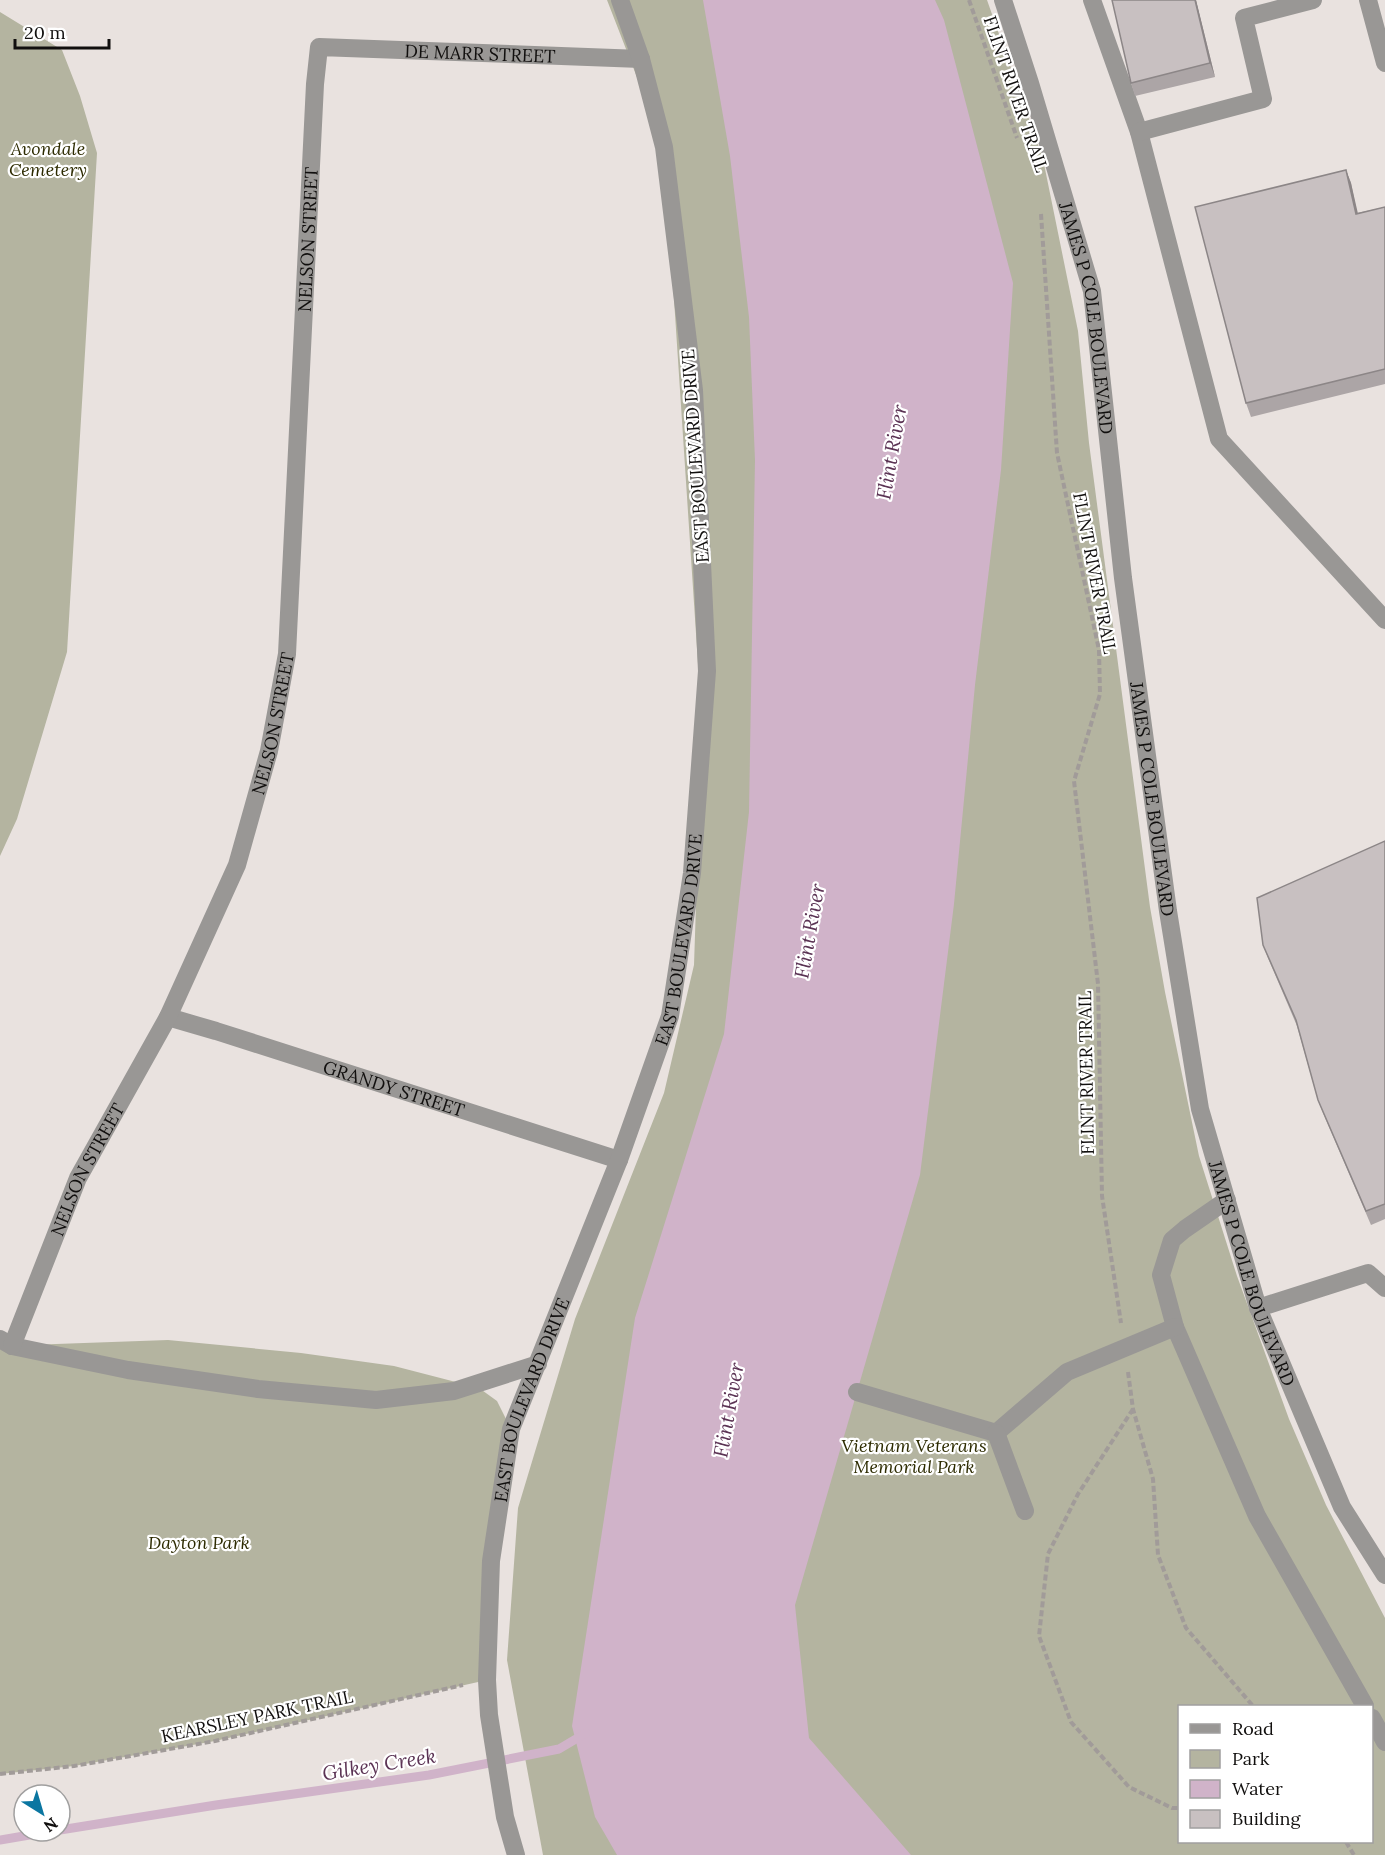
<svg xmlns="http://www.w3.org/2000/svg" width="1385" height="1855" viewBox="0 0 1385 1855" font-family="Lora,serif">
<style>
.green{fill:#b4b4a0;fill-rule:evenodd}
.water{fill:#d0b3c9}
.lines{fill:none;stroke-linecap:round;stroke-linejoin:round}
.stream{stroke:#d0b3c9;stroke-width:9}
.path{stroke:#a19b99;stroke-width:4;stroke-dasharray:6 3;stroke-linecap:butt}
.minor{stroke:#999795;stroke-width:18}
.wall{fill:#aca5a6}
.shaded-wall{fill:#8c8687}
.building{fill:#c8c0c1;stroke:#8c8687;stroke-width:1.5}
.labels{text-anchor:middle;dominant-baseline:central;stroke-width:4.5;stroke-linejoin:round;paint-order:stroke}
.street-label{font-size:18px;fill:#110f0e;stroke:#fff}
.park-label{font-size:18px;font-style:italic;fill:#2d2b01;stroke:#fff}
.water-label{font-size:20px;font-style:italic;fill:#5b3354;stroke:#fff}
</style>
<rect width="100%" height="100%" fill="#e9e2df"/>
<path class="green" d="M607,0H987L1043,159L1078,331L1089,443L1150,907L1165,992L1199,1156L1237,1276L1289,1419L1326,1505L1385,1618V1855H543L507,1660L518,1508L575,1319L664,1093L694,965L702,725L664,147ZM1180,1706H1372V1842H1180Z
M0,12L62,50L80,96L97,153L67,652L17,819L0,856Z
M168,1340L301,1353L394,1366L479,1388L497,1401L511,1429L487,1680L215,1741L74,1766L0,1774V1346Z"/>
<path class="water" d="M703,0H935L944,20L1013,283L1001,470L975,685L954,904L920,1175L795,1605L809,1738L911,1855H617L595,1817L572,1726L635,1318L724,1034L749,812L755,460L749,317L730,156Z"/>
<g class="lines">
<path class="stream" d="M60,1830L216,1805L429,1775L559,1749L586,1733
M0,1840L53,1831"/>
<path class="path" d="M969,0L1017,138
M1041,214L1057,453L1099,650L1100,694L1074,781L1098,984L1102,1196L1121,1323
M1128,1372L1133,1409L1153,1479L1158,1555L1186,1628L1253,1706
M1133,1409L1078,1494L1048,1554L1039,1636L1071,1722L1129,1787L1172,1808H1180
M0,1774L74,1766L215,1741L463,1685
M1346,1842L1354,1855"/>
<g class="minor">
<path id="s1" d="M1003,0L1030,83L1092,291L1123,578L1168,911L1200,1109L1258,1308L1342,1507L1385,1575"/>
<path d="M1092,0L1139,132L1219,439L1385,620"/>
<path d="M1368,0L1385,63"/>
<path d="M1139,132L1263,99L1244,18L1313,0"/>
<path id="s2" d="M168,1017L216,1031L619,1160"/>
<path d="M1227,1200L1185,1229L1172,1240L1161,1275L1175,1327L1257,1516L1365,1706"/>
<path d="M1258,1308L1368,1273L1385,1288"/>
<path d="M0,1339L12,1346L128,1370L258,1389L376,1400L454,1391L538,1364"/>
<path id="s3" d="M12,1346L78,1178L168,1017L237,865L269,751L287,654L315,84L319,47L641,59"/>
<path d="M857,1392L996,1433L1067,1372L1175,1327"/>
<path d="M996,1433L1025,1511"/>
<path d="M1372,1718L1385,1742"/>
<path id="s4" d="M516,1855L505,1817L489,1715L487,1680L491,1561L511,1429L619,1160L670,1016L692,873L707,671L694,390L664,147L641,59L620,0"/>
</g>
</g>
<path class="wall" d="M1196,0L1215,77L1135,96L1131,83Z
M1346,170L1351,183L1357,213L1385,207V384L1251,417L1246,403Z
M1385,841V1219L1371,1225L1323,1113L1318,1100L1297,1026L1268,958L1263,945Z"/>
<path class="shaded-wall" d="M1195,0H1196L1215,77L1210,63Z
M1346,170L1351,183L1361,227L1356,214Z"/>
<path class="building" d="M1112,0H1195L1210,63L1131,83Z
M1346,170L1356,214L1385,207V369L1246,403L1195,207Z
M1385,841V1204L1366,1211L1318,1100L1296,1020L1263,945L1257,898Z"/>
<g class="labels">
<g class="street-label">
<text stroke="none"><textPath href="#s3" startOffset="1518">DE MARR STREET</textPath></text>
<text transform="translate(1016 94) rotate(71)">FLINT RIVER TRAIL</text>
<text stroke="none"><textPath href="#s3" startOffset="1164">NELSON STREET</textPath></text>
<text stroke="none"><textPath href="#s1" startOffset="330">JAMES P COLE BOULEVARD</textPath></text>
<text transform="translate(695 456) rotate(-94)">EAST BOULEVARD DRIVE</text>
<text transform="translate(1095 573) rotate(79)">FLINT RIVER TRAIL</text>
<text stroke="none"><textPath href="#s3" startOffset="678">NELSON STREET</textPath></text>
<text stroke="none"><textPath href="#s1" startOffset="816">JAMES P COLE BOULEVARD</textPath></text>
<text stroke="none"><textPath href="#s4" startOffset="950">EAST BOULEVARD DRIVE</textPath></text>
<text transform="translate(1086 1073) rotate(-91)">FLINT RIVER TRAIL</text>
<text stroke="none"><textPath href="#s2" startOffset="237">GRANDY STREET</textPath></text>
<text stroke="none"><textPath href="#s3" startOffset="192">NELSON STREET</textPath></text>
<text stroke="none"><textPath href="#s1" startOffset="1302">JAMES P COLE BOULEVARD</textPath></text>
<text stroke="none"><textPath href="#s4" startOffset="464">EAST BOULEVARD DRIVE</textPath></text>
<text transform="translate(257 1716) rotate(-12)">KEARSLEY PARK TRAIL</text>
</g>
<g class="park-label">
<text x="48" y="148">Avondale<tspan x="48" dy="21">Cemetery</tspan></text>
<text x="914" y="1445">Vietnam Veterans<tspan x="914" dy="21">Memorial Park</tspan></text>
<text x="199" y="1542">Dayton Park</text>
</g>
<g class="water-label">
<text transform="translate(891 452) rotate(-80)">Flint River</text>
<text transform="translate(809 931) rotate(-80)">Flint River</text>
<text transform="translate(728 1410) rotate(-80)">Flint River</text>
<text transform="translate(379 1764) rotate(-9)">Gilkey Creek</text>
</g>
</g>
<rect x="1178" y="1705" width="195" height="138" fill="#ffffff" stroke="#a09f9f" stroke-width="1.5"/>
<rect x="1190" y="1724" width="30" height="9" fill="#999795" stroke="#a09f9f" stroke-width="1.5"/>
<text x="1232" y="1735" font-size="18" fill="#110f0e">Road</text>
<rect x="1190" y="1750" width="30" height="18" fill="#b4b4a0" stroke="#a09f9f" stroke-width="1.5"/>
<text x="1232" y="1765" font-size="18" fill="#110f0e">Park</text>
<rect x="1190" y="1780" width="30" height="18" fill="#d0b3c9" stroke="#a09f9f" stroke-width="1.5"/>
<text x="1232" y="1795" font-size="18" fill="#110f0e">Water</text>
<rect x="1190" y="1810" width="30" height="18" fill="#c8c0c1" stroke="#a09f9f" stroke-width="1.5"/>
<text x="1232" y="1825" font-size="18" fill="#110f0e">Building</text>
<g transform="translate(42 1813) rotate(143)"><circle r="28" fill="#ffffff" stroke="#a09f9f" stroke-width="1.5"/>
<path d="M0-4.5L10 22L0 15L-10 22Z" fill="#0b76a1"/>
<text y="-9" font-size="16" font-weight="bold" text-anchor="middle" fill="#110f0e">N</text>
</g>
<path d="M15 39v9h94v-9" fill="none" stroke="#110f0e" stroke-width="3"/>
<text x="24" y="39" font-size="18" fill="#110f0e" stroke="#ffffff" stroke-width="4.5" paint-order="stroke">20 m</text>
</svg>
